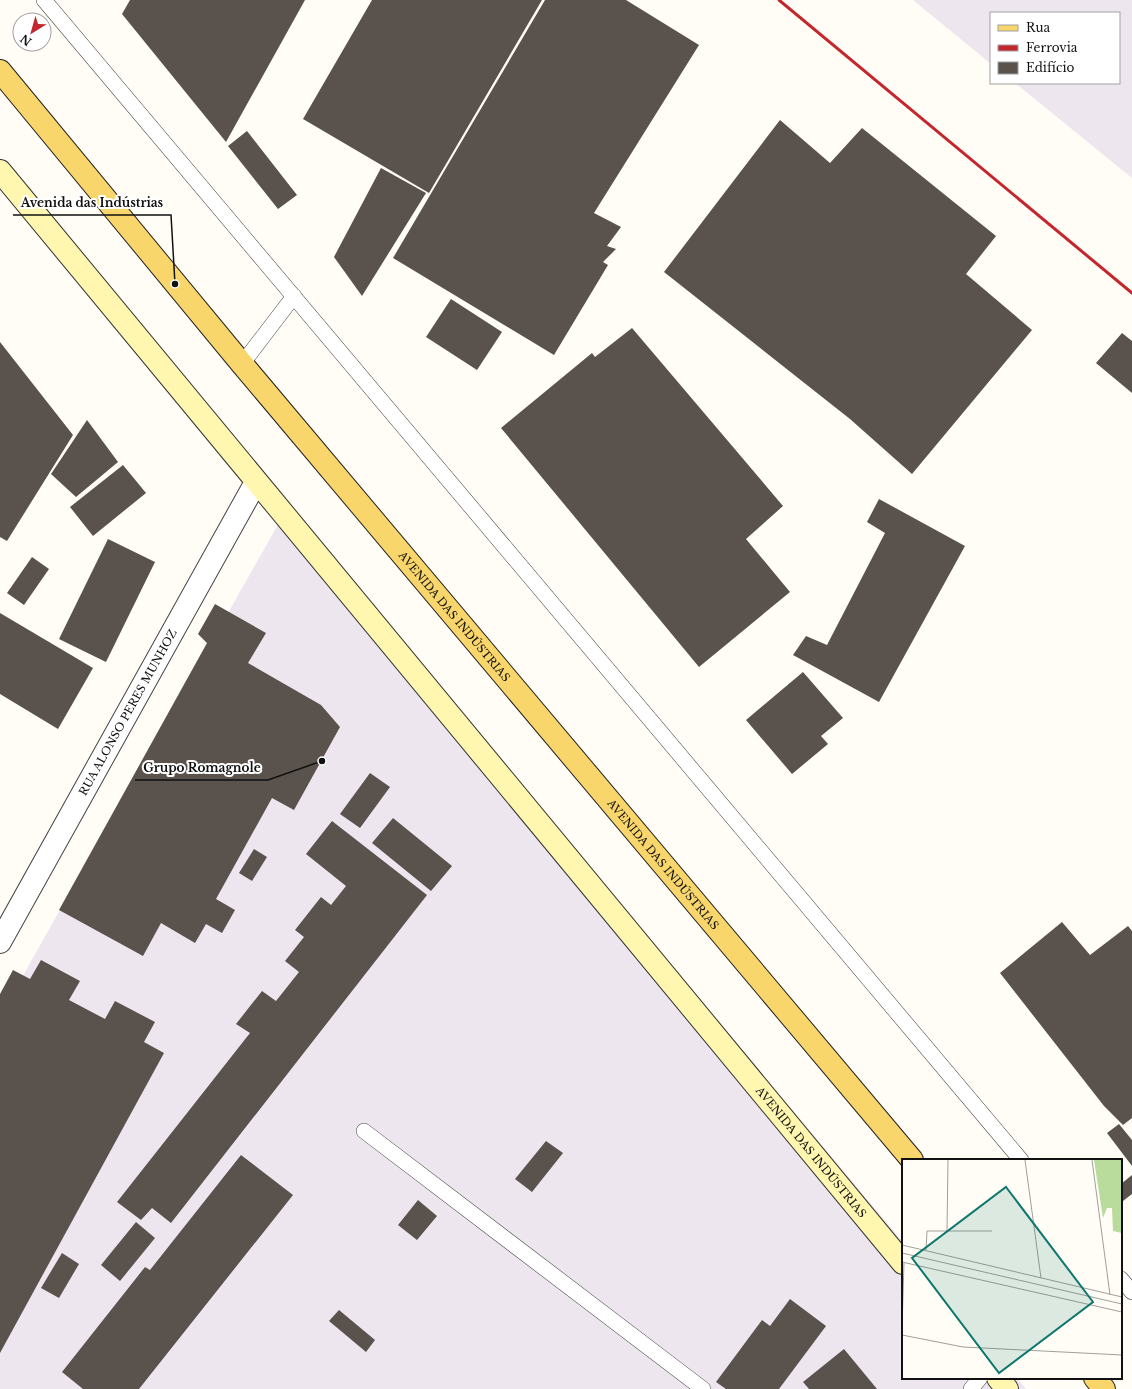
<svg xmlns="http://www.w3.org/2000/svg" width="1132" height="1389" viewBox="0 0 1132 1389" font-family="'Libre Baskerville',serif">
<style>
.industrial{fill:#eee6ef}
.building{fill:#5a524d}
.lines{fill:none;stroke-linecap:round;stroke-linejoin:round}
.lane-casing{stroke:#444;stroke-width:16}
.street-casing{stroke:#444;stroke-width:24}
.secondary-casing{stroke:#333;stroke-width:24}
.primary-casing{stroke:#222;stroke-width:24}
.lane{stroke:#fff;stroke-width:15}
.street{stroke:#fff;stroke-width:22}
.secondary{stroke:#fff6b0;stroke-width:22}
.primary{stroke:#f9d66b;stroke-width:22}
.rail{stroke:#c4262e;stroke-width:3}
.labels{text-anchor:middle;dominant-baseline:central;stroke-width:4;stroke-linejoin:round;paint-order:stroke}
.street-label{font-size:11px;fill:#111;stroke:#fff}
.inset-road{fill:none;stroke:#a09f9a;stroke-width:1}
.view{fill:#0f766e;fill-opacity:0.15;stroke:#0f766e;stroke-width:2}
.inset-edge{fill:none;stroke:#111;stroke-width:2}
.leader{fill:none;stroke:#111;stroke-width:1.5}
.callout-dot{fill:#111;stroke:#fff;stroke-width:1.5}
.callout-label{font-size:12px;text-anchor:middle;font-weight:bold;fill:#111;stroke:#fff;stroke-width:4;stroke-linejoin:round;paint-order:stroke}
</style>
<rect width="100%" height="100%" fill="#fffdf5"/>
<path class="industrial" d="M913,0H1132V178L1015,83H1119V13H991V64Z
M288,507L903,1242V1378H1017L1026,1389H0V1016Z"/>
<path class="building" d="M130,0H305L226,142L122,14Z
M372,0H542L429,193L303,119Z
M545,0H626L699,45L594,213L621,227L607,246L616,249L603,262L608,265L554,355L393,258Z
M780,120L830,163L862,128L996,236L966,274L1032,330L912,474L850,419L664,272Z
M247,131L297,195L278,209L228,146Z
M381,168L426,193L362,296L334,257Z
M451,299L502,332L477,370L426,337Z
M632,328L783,506L746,539L790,592L699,667L501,428L592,353L595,357Z
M1122,333L1132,341V393L1096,363Z
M0,342L73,435L7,541L0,537Z
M87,420L118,462L76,497L51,474Z
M123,465L146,493L93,536L70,507Z
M879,499L965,546L879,702L793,655L806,636L827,645L885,533L867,522Z
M108,539L155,562L106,662L59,639Z
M32,557L49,569L24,605L7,593Z
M215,604L266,633L248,663L321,705L340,727L294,810L272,798L216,899L235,910L222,933L206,924L195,943L161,923L143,956L59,910L207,643L198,634Z
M0,613L93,668L58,729L0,694Z
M803,672L843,718L821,736L828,744L792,774L746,720Z
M370,773L390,787L360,828L340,814Z
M393,818L452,866L431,891L372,843Z
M332,821L427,895L171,1223L152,1208L141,1220L117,1202L250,1033L236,1024L262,991L276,1001L299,972L285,961L304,937L295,930L321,897L331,905L346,886L306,854Z
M254,849L267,857L252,881L239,873Z
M1062,922L1090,955L1128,926L1132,931V1118L1123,1125L1104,1106L1000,973Z
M41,960L80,981L69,1000L105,1019L115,1001L155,1022L144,1042L164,1053L0,1353V994L13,970L30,979Z
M1119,1124L1132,1140V1166L1107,1133Z
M546,1141L563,1153L532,1192L515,1179Z
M241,1155L293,1195L139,1389H83L62,1372L145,1267L150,1270Z
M1132,1175V1194L1123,1201L1121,1198V1184Z
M418,1200L437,1216L417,1240L398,1225Z
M136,1222L155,1238L120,1281L101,1265Z
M62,1253L79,1264L59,1298L41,1288Z
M790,1299L826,1326L779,1389H726L716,1382L762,1320L770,1326Z
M339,1310L375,1340L366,1352L329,1321Z
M844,1349L877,1389H809L803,1382Z"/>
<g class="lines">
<g class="lane-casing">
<path id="lane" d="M44,0L1021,1160
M242,364L294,296
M364,1131L703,1389
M1121,1279L1132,1292
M971,1389L980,1378"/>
</g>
<g class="street-casing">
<g id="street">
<path id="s1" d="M0,942L256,482"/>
</g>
</g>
<g class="secondary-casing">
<g id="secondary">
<path id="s2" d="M0,171L903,1263"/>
<path d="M998,1378L1007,1389"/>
</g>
</g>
<g class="primary-casing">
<g id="primary">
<path id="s3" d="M0,71L242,364L912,1160"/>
<path d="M1095,1378L1104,1389"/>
</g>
</g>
<use href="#lane" class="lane"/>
<use href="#street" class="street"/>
<use href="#secondary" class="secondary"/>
<use href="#primary" class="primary"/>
<path class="rail" d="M779,0L1132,293"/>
</g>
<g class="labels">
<g class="street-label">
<text stroke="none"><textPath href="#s3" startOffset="710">AVENIDA DAS INDÚSTRIAS</textPath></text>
<text stroke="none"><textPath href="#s1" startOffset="263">RUA ALONSO PERES MUNHOZ</textPath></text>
<text stroke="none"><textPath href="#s3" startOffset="1034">AVENIDA DAS INDÚSTRIAS</textPath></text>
<text stroke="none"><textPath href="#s2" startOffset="1273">AVENIDA DAS INDÚSTRIAS</textPath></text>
</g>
</g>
<g transform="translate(902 1159)">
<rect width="220" height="220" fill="#fffdf5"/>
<path d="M192,1H220V74L211,72L210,49H205L201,59Z" fill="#b9dc9c"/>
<path class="inset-road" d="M123,1L139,119M190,1L208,136M45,72L46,1M0,86L220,138M24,91L25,72H90M0,94L220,145M0,103L220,153M0,171L2,103M0,176L61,188L220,196"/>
<path class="view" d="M104,28L191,143L97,214L10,99Z"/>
<rect width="220" height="220" class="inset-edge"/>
</g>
<path class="leader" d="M175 284L171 215H13M322 761L268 780H135"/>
<g class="callout-dot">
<circle cx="175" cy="284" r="4"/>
<circle cx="322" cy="761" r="4"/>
</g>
<g class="callout-label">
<text x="92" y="207">Avenida das Indústrias</text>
<text x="202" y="772">Grupo Romagnole</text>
</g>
<rect x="990" y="12" width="130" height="72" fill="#ffffff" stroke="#a0a0a0"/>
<rect x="998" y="25" width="20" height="6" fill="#f9d66b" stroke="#a0a0a0"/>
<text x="1026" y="32" font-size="12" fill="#111111">Rua</text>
<rect x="998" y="45" width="20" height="6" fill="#c4262e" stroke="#a0a0a0"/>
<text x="1026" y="52" font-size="12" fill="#111111">Ferrovia</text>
<rect x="998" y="62" width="20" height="12" fill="#5a524d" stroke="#a0a0a0"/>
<text x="1026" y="72" font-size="12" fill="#111111">Edifício</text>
<g transform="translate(32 32) rotate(217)"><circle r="19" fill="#ffffff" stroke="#a0a0a0"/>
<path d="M0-3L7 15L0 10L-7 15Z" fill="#c4262e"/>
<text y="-6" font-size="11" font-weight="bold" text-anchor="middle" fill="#111111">N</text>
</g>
</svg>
